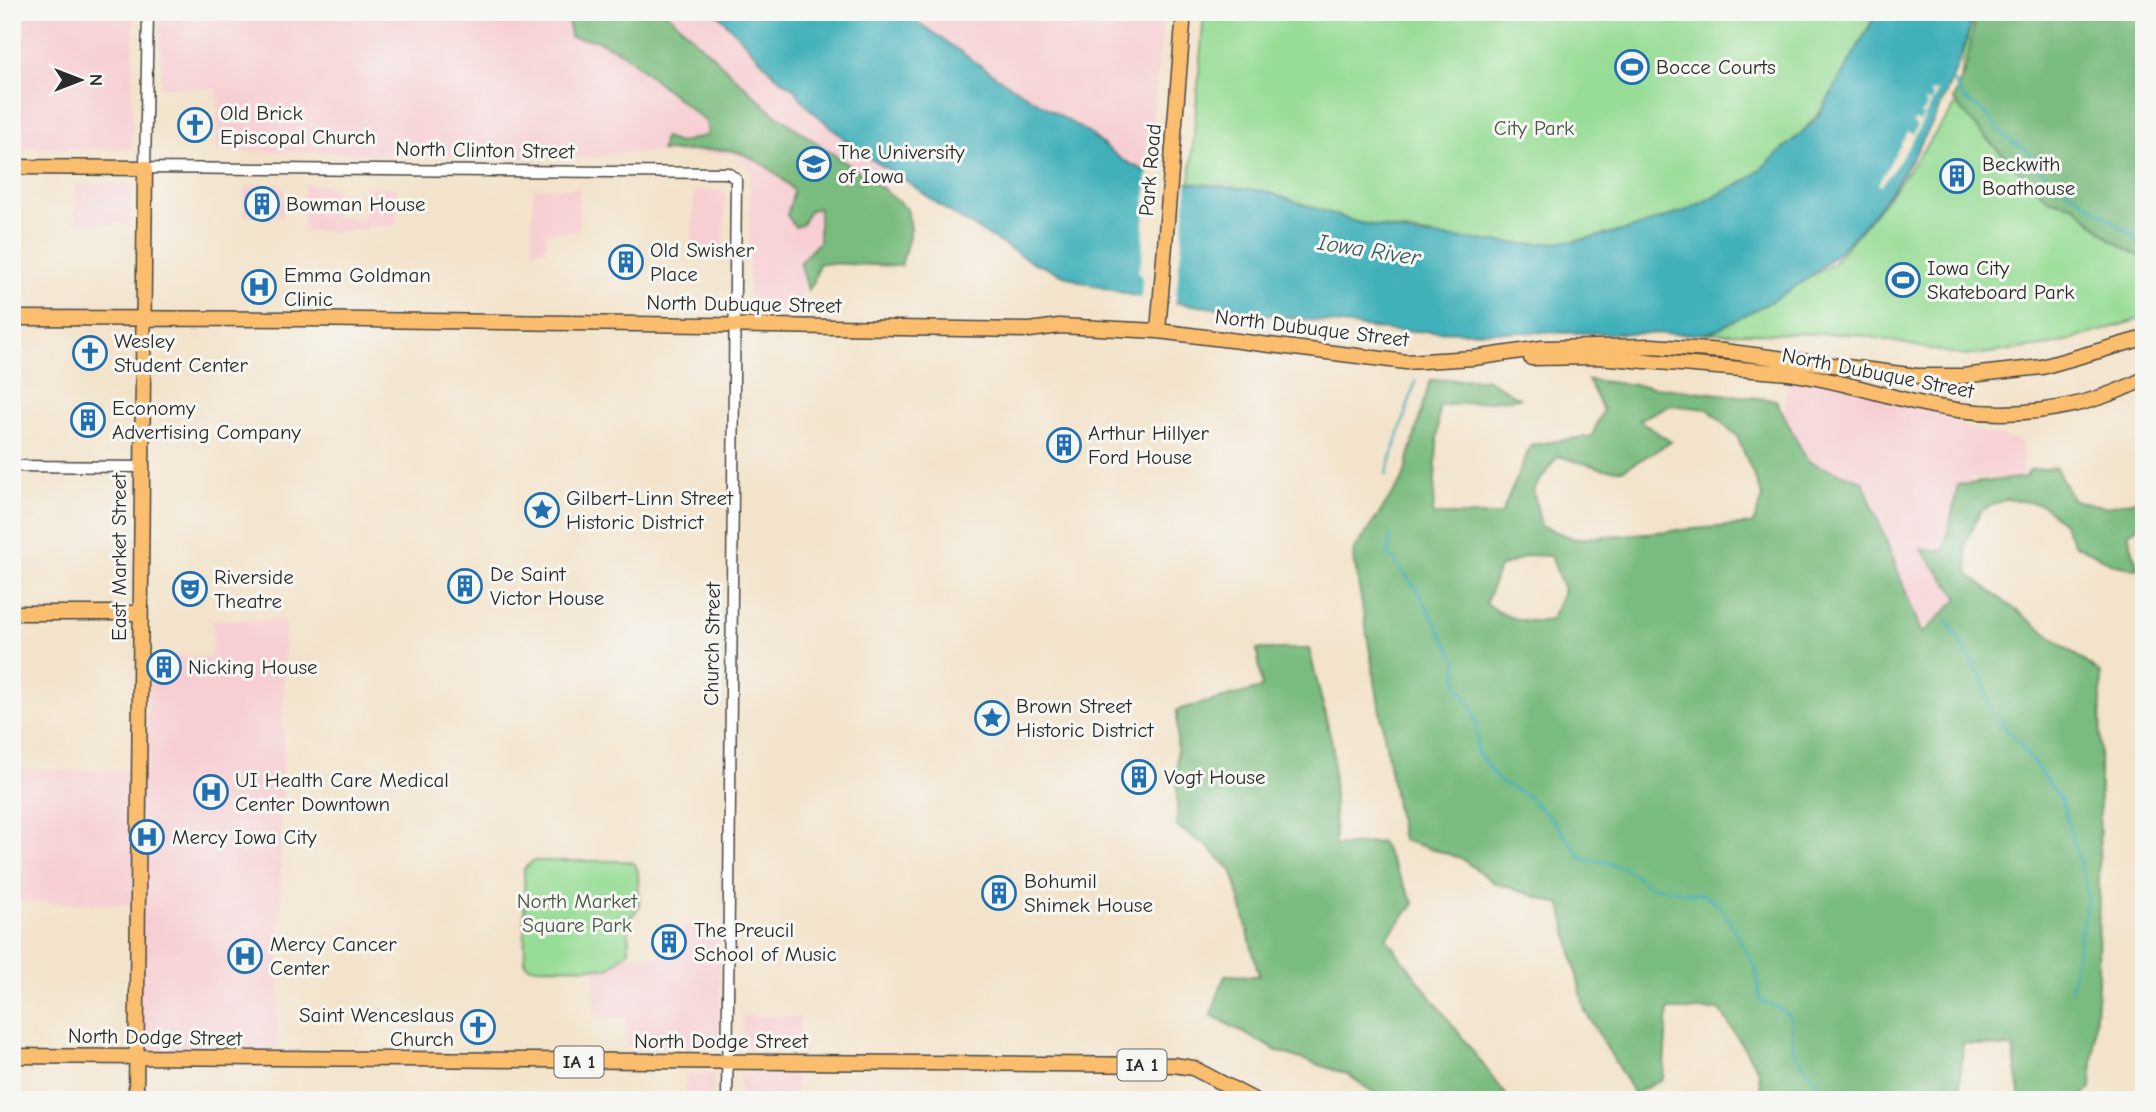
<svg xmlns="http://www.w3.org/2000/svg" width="2156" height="1112" viewBox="0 0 2156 1112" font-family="'Comic Neue',sans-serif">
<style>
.built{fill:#f7cfd3}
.green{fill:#98dd96;stroke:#628460;stroke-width:2}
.forest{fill:#7abc7f;stroke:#527455;stroke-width:2;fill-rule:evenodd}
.water{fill:#40b0ba;stroke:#366e72;stroke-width:2}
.pier{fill:#f3e3cb}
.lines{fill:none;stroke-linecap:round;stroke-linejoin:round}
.stream{stroke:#40b0ba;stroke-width:2.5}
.minor-casing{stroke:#494743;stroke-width:13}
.major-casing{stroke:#494743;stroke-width:17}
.minor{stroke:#fff;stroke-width:10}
.major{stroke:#fbbe6e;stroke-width:14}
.labels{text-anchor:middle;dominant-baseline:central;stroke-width:6;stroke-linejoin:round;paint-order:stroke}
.shield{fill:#f6f6f2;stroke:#686867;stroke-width:2}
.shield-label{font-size:19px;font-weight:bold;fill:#2b2b2b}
.poi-label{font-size:21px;fill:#2b2b2b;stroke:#f6f6f2;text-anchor:start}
.park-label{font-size:21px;fill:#465846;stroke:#f6f6f2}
.street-label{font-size:21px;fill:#2b2b2b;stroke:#f6f6f2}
.water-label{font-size:23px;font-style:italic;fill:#325a5d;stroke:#f6f6f2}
</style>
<rect width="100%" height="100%" fill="#f6f6f2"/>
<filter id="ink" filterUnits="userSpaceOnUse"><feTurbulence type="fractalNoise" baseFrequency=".0143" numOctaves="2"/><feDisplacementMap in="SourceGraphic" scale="14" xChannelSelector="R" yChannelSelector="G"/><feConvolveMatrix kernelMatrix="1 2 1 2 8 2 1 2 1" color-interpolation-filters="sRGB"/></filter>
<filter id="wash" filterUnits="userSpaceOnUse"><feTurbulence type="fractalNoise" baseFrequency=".00686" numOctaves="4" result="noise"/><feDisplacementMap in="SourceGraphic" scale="28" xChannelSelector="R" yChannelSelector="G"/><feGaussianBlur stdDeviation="1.57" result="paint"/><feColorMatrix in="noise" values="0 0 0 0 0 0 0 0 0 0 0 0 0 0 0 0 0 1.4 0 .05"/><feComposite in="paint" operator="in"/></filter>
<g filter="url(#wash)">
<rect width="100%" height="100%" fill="#f3e3cb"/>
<path class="built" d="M12,12H134L132,149L12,148Z
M160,12H716L776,76L793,88L807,106L859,152L887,168L885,260L803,258L801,310L760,309L752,303L749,294L750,172L744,161L735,155L618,152L601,157L533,158L217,150L218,89L161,87Z
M903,12H1164L1147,172L1121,159L1090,134L1003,81Z
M76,184L131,185L130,224L75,223Z
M281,185L284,193L283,216H244V186Z
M304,185L335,186L334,217H364V186L397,188L396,226H370L363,231H304Z
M533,188H579L578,232H547L546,249H532Z
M694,190L724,191L726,194L723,257L691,256Z
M1789,373L1917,403L1967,428L2023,442L2022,479L1970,478L1967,501L1950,530L1976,601L1916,631L1879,541L1873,491L1803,469L1782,426Z
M213,620L285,621L278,1056L139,1054L141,905L12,902V769L146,771L148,656L212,657Z
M682,927L720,928V1047H626L625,1017L594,1016L595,956H681Z
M743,1016L800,1017L799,1048L742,1047Z
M686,1073H714L713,1100H685Z
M740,1074H796V1100H740Z"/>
<path class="green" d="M1204,12H1877L1824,107L1798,137L1749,179L1685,211L1627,230L1574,241L1526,244L1457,240L1356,222L1264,191L1190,183Z
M1975,12H2144V318L2056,344L1966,356L1856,334L1709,333L1833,264L1899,183L1959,101L1964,52Z
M533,861H627L635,864L638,872L639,907L628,921L629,951L609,968L531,967L525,964L524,869Z"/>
<path class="forest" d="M568,12H665L670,16L772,112L878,185L907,209L911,229L901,266L819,263L813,284L808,290L800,262L819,242V208L810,210L802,225L795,227L787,215L794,191C780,174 755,157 734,151C718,147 682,153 661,151L664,137L678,143L708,135L706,122L623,53L596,40L570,37Z
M1977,12H2144V259L2110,239L2075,206L2048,199L1986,138L1953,100L1966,67Z
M1486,379L1519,398L1439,406L1433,515H1501L1531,445L1592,436L1603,410L1588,380L1776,400L1808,462L1863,481L1922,634L1959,598L1921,549L1944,551L1958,485L2026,477L2030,470L2056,468L2073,500L2105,507L2144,498V524L2128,533L2138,569L2115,565L2074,544L2063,523L2041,504L2006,499L1981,510L1965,543L1969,575L2101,674L2098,985L2091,1089L2076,1100H2021L2013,1048L1963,1043L1959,1100H1763L1758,1070L1720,1010H1668L1663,1079L1634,1094L1585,1011L1561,905L1493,882L1461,858L1402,840L1353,552L1403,479L1430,380ZM1669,405L1708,409L1737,436L1763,497L1753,524L1575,539L1541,526L1533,490L1558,456L1604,469L1623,470L1671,442L1639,420ZM1528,555L1551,556L1564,590L1551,620C1526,624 1505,619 1486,603L1499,568Z
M1257,649H1309L1333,747L1335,846L1381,842L1414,904L1386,938L1510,1100H1384L1347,1074L1277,1051L1211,1015L1225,975L1259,976L1233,872L1208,847L1177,827V710L1262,688Z"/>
<path class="water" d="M716,12H903L1003,81L1090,134L1121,159L1147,172L1190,183L1264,191L1356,222L1417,235L1526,244L1574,241L1628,230L1685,211L1749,179L1816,120L1878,12H1974C1951,106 1891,211 1816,272C1789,294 1754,310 1724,326L1709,333L1693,334L1395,331L1192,305L1135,296L1081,282L1032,262L946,210L901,177L859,152L807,106L793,88L776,76Z"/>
<path class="pier" d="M1938,91L1912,142L1881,186L1878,184L1908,132L1913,134L1917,127L1913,122L1915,120L1920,122L1923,116L1919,112L1923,113L1927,106L1924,101L1930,103L1933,96L1929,92Z
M1150,169L1188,178L1175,306L1141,301L1142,279L1138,270L1142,259L1147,176Z"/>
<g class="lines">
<path class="stream" d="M1952,79L1964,99L1985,112L2006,138L2028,151L2041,169L2058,183L2144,243
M1386,475L1416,380
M1390,536L1388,553L1418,591L1457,661V685L1471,705L1478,733L1476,750L1498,780L1527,796L1551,818L1583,859L1606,862L1628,870L1651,887L1705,895L1720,905L1756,968L1760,1000L1790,1015L1794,1052L1830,1100
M1946,620L1983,679L1990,710L2018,742L2062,801L2088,893L2071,990"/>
</g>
</g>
<g filter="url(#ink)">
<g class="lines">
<g class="minor-casing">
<path id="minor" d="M148,12L145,168L728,173L736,179L727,1100
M12,466L140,467"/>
</g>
<g class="major-casing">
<path id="major" d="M12,167L145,168L136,1100
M12,318L300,319L1030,330L1059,326L1158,331L1406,362L1474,358L1542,348L1652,346L1723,351L1917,376H1962L2042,367L2144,338
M1158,331L1184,12
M1531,358L1598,357L1789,373C1832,379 1873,392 1914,402C1993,421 2071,416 2144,379
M12,613H139
M12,1056L1174,1065L1193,1068L1254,1100"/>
</g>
<use href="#minor" class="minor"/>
<use href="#major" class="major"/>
</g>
</g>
<defs>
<g id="stadium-ring" transform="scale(1.75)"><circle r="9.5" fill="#f6f6f2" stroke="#1f6fb2" stroke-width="1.5"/><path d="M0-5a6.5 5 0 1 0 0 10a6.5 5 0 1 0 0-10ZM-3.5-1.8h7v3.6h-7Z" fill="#1f6fb2"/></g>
<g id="church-ring" transform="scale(1.75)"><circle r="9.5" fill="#f6f6f2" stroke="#1f6fb2" stroke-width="1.5"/><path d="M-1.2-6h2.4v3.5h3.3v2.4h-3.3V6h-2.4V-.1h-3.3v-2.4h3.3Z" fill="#1f6fb2"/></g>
<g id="university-ring" transform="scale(1.75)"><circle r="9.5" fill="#f6f6f2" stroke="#1f6fb2" stroke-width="1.5"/><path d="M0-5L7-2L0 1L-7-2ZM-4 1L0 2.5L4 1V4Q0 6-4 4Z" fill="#1f6fb2"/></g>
<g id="building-ring" transform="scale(1.75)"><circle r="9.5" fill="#f6f6f2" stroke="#1f6fb2" stroke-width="1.5"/><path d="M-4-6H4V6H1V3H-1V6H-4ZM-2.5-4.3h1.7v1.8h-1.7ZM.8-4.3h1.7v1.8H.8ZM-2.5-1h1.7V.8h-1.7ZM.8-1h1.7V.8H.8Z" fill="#1f6fb2"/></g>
<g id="hospital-ring" transform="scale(1.75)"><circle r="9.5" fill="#f6f6f2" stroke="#1f6fb2" stroke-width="1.5"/><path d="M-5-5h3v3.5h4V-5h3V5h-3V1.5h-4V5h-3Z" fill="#1f6fb2"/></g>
<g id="sight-ring" transform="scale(1.75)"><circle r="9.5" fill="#f6f6f2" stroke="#1f6fb2" stroke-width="1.5"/><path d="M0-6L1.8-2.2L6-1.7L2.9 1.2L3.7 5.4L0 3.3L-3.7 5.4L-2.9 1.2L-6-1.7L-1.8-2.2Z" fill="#1f6fb2"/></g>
<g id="theatre-ring" transform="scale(1.75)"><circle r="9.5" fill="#f6f6f2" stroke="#1f6fb2" stroke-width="1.5"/><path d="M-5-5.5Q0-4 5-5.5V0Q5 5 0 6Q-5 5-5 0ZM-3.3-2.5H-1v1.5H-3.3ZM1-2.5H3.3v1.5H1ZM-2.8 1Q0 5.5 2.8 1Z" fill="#1f6fb2"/></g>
</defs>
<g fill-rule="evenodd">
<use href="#stadium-ring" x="1632" y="67"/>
<use href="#church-ring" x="195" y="125"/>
<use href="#university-ring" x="814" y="164"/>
<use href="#building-ring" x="1957" y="176"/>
<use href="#building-ring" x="262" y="204"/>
<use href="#building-ring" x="626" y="262"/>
<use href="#stadium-ring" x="1903" y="280"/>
<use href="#hospital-ring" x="259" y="287"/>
<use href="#church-ring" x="90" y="353"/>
<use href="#building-ring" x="88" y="420"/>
<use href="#building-ring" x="1064" y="445"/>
<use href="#sight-ring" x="542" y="510"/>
<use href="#building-ring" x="465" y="586"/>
<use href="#theatre-ring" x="190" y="589"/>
<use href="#building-ring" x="164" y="667"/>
<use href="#sight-ring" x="992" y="718"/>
<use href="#building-ring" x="1139" y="777"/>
<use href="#hospital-ring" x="211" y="792"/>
<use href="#hospital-ring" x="147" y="837"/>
<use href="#building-ring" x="999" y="893"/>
<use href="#building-ring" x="669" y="942"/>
<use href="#hospital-ring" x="245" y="956"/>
<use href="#church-ring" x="478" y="1027"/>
</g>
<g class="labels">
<g class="shield">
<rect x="554.5" y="1046.5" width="49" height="31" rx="5"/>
<rect x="1117.5" y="1049.5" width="49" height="31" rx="5"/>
</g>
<g class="shield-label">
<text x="579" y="1062">IA 1</text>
<text x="1142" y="1065">IA 1</text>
</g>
<g class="poi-label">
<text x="1656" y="67">Bocce Courts</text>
<text x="220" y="113">Old Brick<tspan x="220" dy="24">Episcopal Church</tspan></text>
<text x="838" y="152">The University<tspan x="838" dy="24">of Iowa</tspan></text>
<text x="1982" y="164">Beckwith<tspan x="1982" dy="24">Boathouse</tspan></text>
<text x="286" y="204">Bowman House</text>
<text x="650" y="250">Old Swisher<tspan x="650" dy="24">Place</tspan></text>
<text x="1927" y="268">Iowa City<tspan x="1927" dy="24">Skateboard Park</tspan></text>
<text x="284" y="275">Emma Goldman<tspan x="284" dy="24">Clinic</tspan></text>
<text x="114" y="341">Wesley<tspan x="114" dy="24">Student Center</tspan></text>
<text x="112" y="408">Economy<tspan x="112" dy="24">Advertising Company</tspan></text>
<text x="1088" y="433">Arthur Hillyer<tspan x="1088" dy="24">Ford House</tspan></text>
<text x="566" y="498">Gilbert-Linn Street<tspan x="566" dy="24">Historic District</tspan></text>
<text x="490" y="574">De Saint<tspan x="490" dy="24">Victor House</tspan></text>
<text x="214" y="577">Riverside<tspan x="214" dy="24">Theatre</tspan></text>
<text x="188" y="667">Nicking House</text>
<text x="1016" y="706">Brown Street<tspan x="1016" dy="24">Historic District</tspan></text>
<text x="1164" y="777">Vogt House</text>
<text x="235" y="780">UI Health Care Medical<tspan x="235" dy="24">Center Downtown</tspan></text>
<text x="172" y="837">Mercy Iowa City</text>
<text x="1024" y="881">Bohumil<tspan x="1024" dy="24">Shimek House</tspan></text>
<text x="694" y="930">The Preucil<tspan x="694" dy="24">School of Music</tspan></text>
<text x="270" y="944">Mercy Cancer<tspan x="270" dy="24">Center</tspan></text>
<text x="454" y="1015" text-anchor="end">Saint Wenceslaus<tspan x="454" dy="24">Church</tspan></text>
</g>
<g class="park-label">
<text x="1534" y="128">City Park</text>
<text x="577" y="901">North Market<tspan x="577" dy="24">Square Park</tspan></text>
</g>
<g class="street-label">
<text transform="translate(485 150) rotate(1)">North Clinton Street</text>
<text transform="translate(1150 170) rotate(-85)">Park Road</text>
<text transform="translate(744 304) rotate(1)">North Dubuque Street</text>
<text transform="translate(1312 328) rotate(7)">North Dubuque Street</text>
<text transform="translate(1878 373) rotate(11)">North Dubuque Street</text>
<text transform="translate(119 557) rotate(-90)">East Market Street</text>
<text transform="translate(712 644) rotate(-89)">Church Street</text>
<text transform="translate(155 1037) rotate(1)">North Dodge Street</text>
<text x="721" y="1041">North Dodge Street</text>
</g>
<g class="water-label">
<text transform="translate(1369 250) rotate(9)">Iowa River</text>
</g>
</g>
<rect width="2156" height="1112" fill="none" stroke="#f6f6f2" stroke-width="42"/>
<g transform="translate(80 80) rotate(90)" stroke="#f6f6f2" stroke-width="5" paint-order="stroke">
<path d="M0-5L12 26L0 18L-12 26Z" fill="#2b2b2b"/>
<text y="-10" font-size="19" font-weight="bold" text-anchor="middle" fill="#2b2b2b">N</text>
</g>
</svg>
